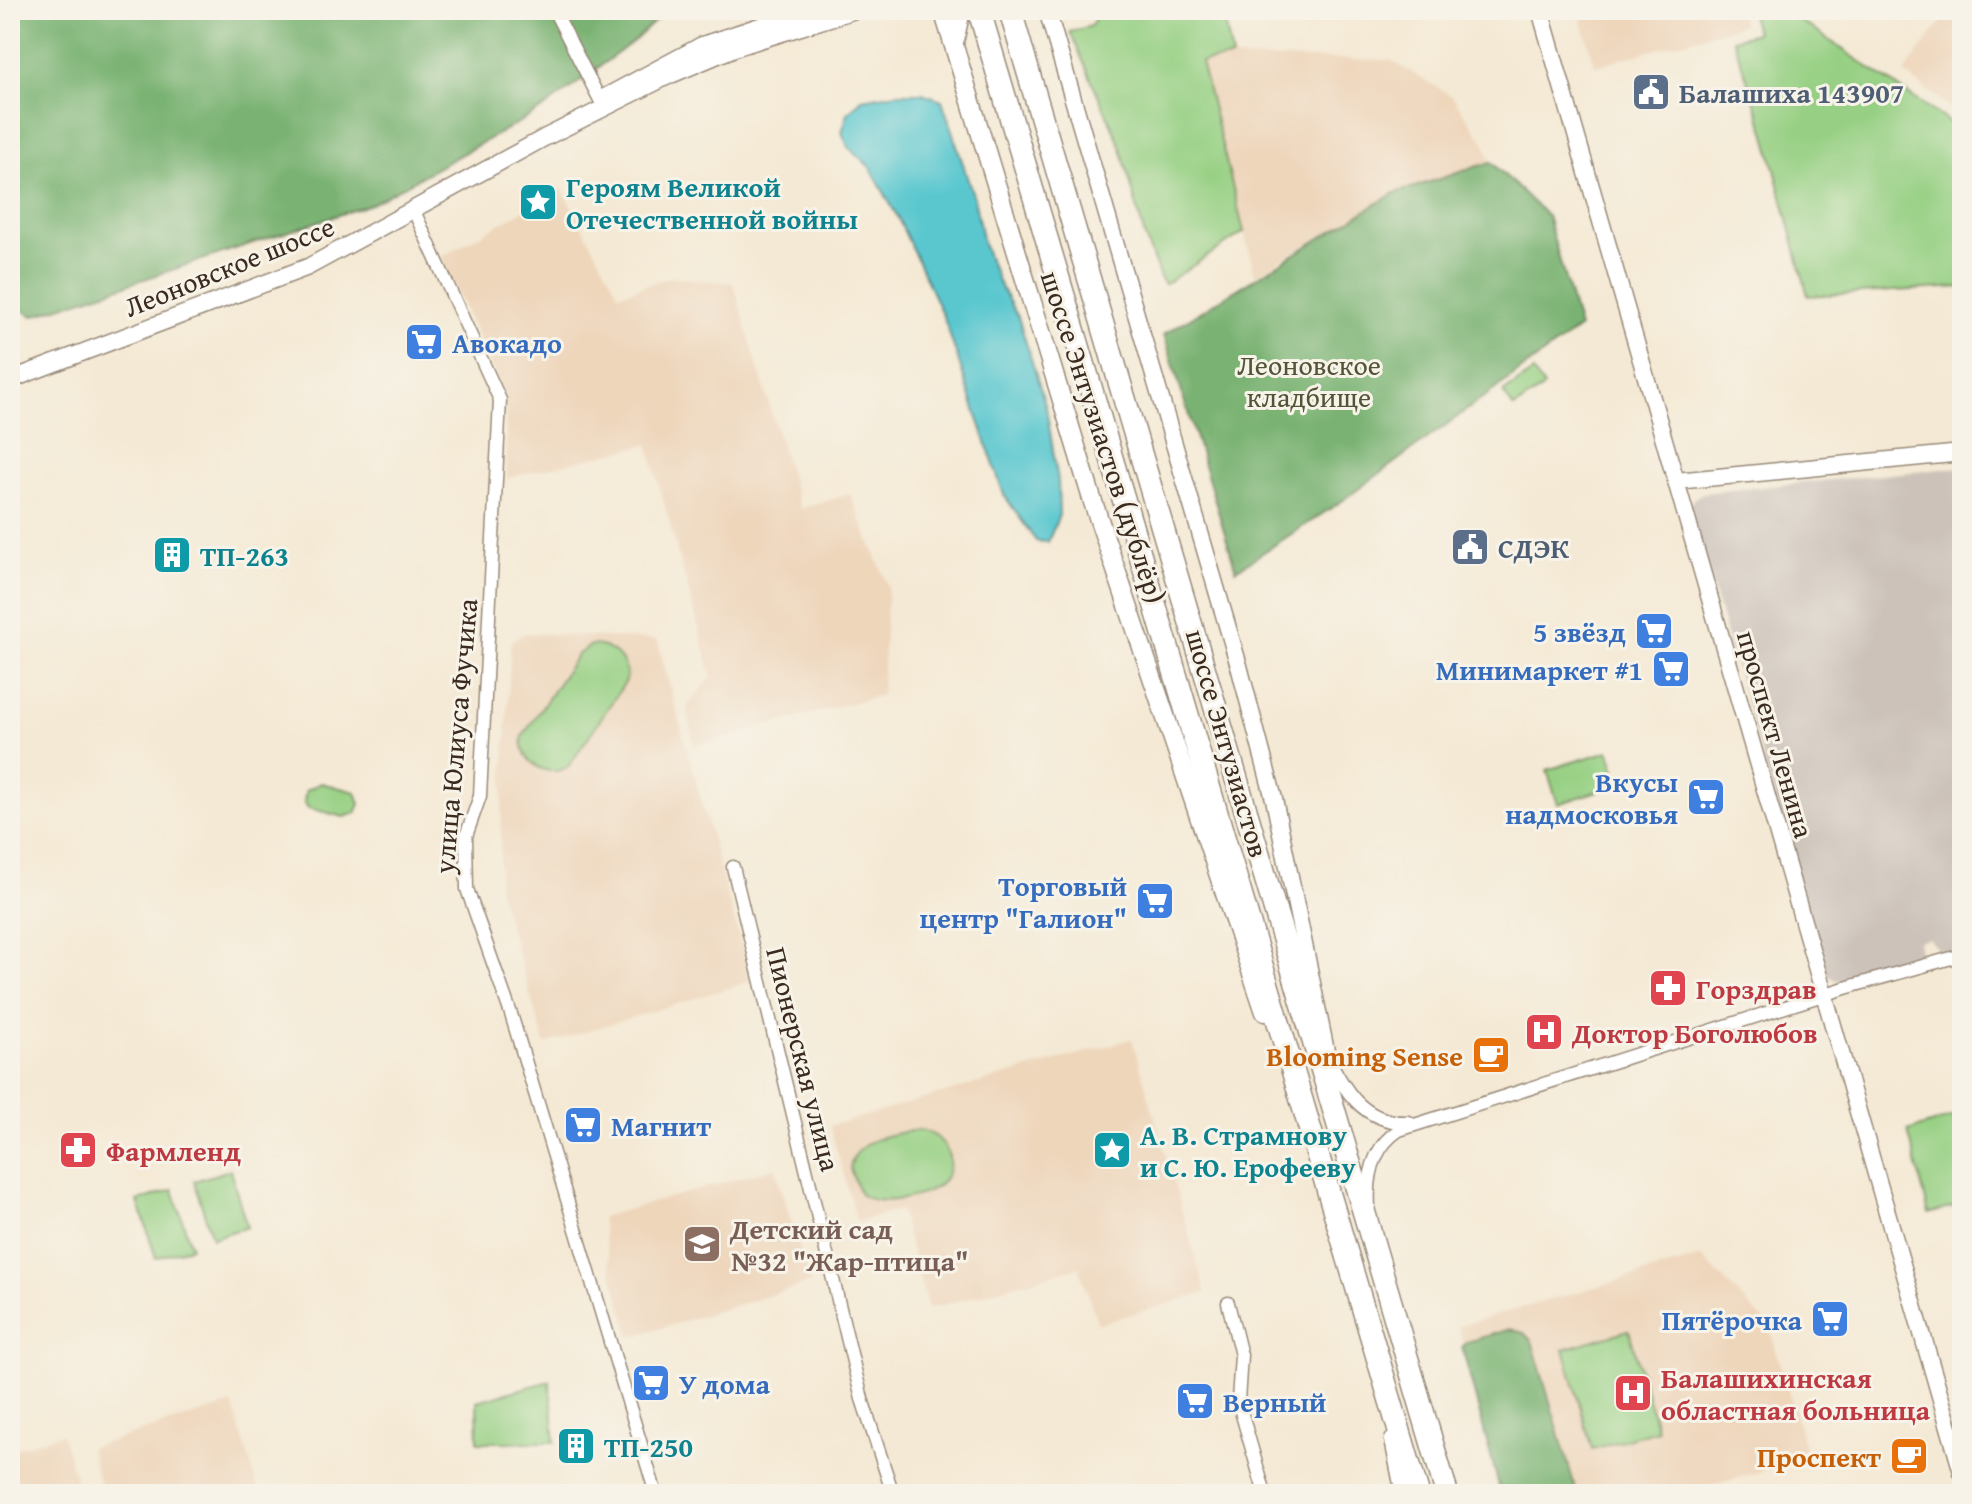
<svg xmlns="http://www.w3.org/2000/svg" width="1972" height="1504" viewBox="0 0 1972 1504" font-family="'Gentium Book Plus',serif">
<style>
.built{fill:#eed6bb}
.industrial{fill:#ccc2b9}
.green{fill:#97d084;stroke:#697d51;stroke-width:2}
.forest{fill:#79b272;stroke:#5a6e48;stroke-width:2}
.water{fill:#5ac7cf;stroke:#4a7876;stroke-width:2}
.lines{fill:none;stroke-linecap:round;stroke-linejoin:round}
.street-casing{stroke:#988a79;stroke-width:15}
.secondary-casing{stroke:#988a79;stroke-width:19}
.primary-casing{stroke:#988a79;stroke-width:21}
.highway-casing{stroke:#988a79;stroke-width:25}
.street{stroke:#fff;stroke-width:12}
.secondary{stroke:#fff;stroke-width:16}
.primary{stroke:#fff;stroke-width:18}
.highway{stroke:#fff;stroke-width:22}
.labels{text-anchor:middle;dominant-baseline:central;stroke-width:6;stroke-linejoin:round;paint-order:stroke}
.service-label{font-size:28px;font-weight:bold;fill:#4e5e75;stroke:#f7f3e8;text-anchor:start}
.culture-label{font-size:28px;font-weight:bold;fill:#0d838f;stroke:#f7f3e8;text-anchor:start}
.street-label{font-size:28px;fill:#3b2a1e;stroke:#f7f3e8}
.shop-label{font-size:28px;font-weight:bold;fill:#366cbe;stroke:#f7f3e8;text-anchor:end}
.park-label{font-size:28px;fill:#525438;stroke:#f7f3e8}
.health-label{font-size:28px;font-weight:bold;fill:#be3a42;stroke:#f7f3e8;text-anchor:start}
.food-label{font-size:28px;font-weight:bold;fill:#c56008;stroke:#f7f3e8;text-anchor:end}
.education-label{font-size:28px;font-weight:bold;fill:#785e54;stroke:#f7f3e8;text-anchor:start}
</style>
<rect width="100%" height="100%" fill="#f7f3e8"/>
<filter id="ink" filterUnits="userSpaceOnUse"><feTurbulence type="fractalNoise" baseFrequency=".0125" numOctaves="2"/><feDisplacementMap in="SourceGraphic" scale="16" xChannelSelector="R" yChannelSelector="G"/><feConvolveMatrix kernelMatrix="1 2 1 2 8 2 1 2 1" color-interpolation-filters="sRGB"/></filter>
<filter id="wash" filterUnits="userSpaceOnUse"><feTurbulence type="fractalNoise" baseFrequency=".006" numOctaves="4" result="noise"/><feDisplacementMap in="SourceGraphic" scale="32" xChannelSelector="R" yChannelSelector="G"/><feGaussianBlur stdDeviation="1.8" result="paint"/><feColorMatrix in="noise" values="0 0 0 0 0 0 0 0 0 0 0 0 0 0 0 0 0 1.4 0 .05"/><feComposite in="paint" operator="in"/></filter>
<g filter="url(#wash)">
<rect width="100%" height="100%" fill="#f4e9d4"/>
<path class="built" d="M1579,10H1740L1743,25L1595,66Z
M1950,10H1962V116L1904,73Z
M1232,58L1390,60L1452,96L1484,142L1491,162L1393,194L1255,275L1201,61Z
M562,189L619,294L671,277L733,283L800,509L850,494L888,586L881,695L694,746L687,707L712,677L648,444L507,478L505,396L441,257Z
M525,633L657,640L751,981L545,1044L498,889L511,641Z
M1132,1039L1206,1293L1098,1324L1079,1267L928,1309L900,1210L857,1222L830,1126Z
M775,1168L810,1283L631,1337L611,1271L601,1217Z
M1702,1257L1769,1326L1808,1458L1681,1494H1506L1458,1326Z
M232,1404L260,1494H103L89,1448Z
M62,1434L79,1494H10V1450Z"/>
<path class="industrial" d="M1962,467V949L1947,953L1938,950L1928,938L1918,941L1920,955L1913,963L1852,981H1837L1826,974L1689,508L1693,499L1702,493Z"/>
<path class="green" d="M1099,10H1223L1232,58L1201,62L1244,232L1165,284L1160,278L1145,237L1120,144L1070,32L1091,26Z
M1750,10H1785L1962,131V287L1808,296L1765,131L1733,39L1756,33Z
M1533,372L1544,387L1514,408L1503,393Z
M591,645C612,645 629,660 626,681L568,767C546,780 518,760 523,736L577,655Z
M1609,751L1619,784L1558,804L1547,770Z
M321,783L356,792L360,804L356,813L344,817L308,808L304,801L306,790Z
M1962,1114V1204L1929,1214L1908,1131Z
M919,1130C943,1133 960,1161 942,1182C928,1198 877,1208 860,1194L850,1169C854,1139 893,1133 919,1130Z
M230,1170L247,1227L212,1238L194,1181Z
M173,1190L191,1247L156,1258L138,1201Z
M1629,1330L1657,1430L1592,1449L1564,1349Z
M550,1381L555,1442H478L477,1401Z"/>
<path class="forest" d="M10,10H667L635,40L543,109L371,204L33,316L10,303Z
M1491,162L1547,216L1579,328L1342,501L1236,570L1164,334L1393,194Z
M1510,1329L1524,1333L1532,1341L1577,1494H1501L1462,1347L1467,1342Z"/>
<path class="water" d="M897,93H922L942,100L974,198L983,244L1000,286L1018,317L1046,407L1058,481L1059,515L1048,542L1036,541L1004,495L944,318L897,216L870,167L848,147L842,132L848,113L862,99Z"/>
</g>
<g filter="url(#ink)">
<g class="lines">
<g class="street-casing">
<path id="street" d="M554,10L600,100
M414,211L500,400L480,796L466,836L467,889L511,1014L656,1494
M733,867L862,1399L893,1494
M1326,1053C1344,1090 1363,1124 1409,1122
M1369,1206C1367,1176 1373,1147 1399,1130L1845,988L1962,955
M1228,1303L1241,1355L1238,1401L1265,1494"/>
</g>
<g class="secondary-casing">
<path id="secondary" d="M1047,10L1239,666L1274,799L1326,1051
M1540,10L1962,1472
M954,47L962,10
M605,97L702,45L808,10
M10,380L308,267L544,138L666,77L737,47L855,10
M1676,481L1962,453
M1393,1440L1404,1494"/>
</g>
<g class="primary-casing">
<path id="primary" d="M943,10L1092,499L1265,1012"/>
</g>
<g class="highway-casing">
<path id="highway" d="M979,10L1418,1494
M1010,10L1447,1494"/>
</g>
<use href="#street" class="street"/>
<use href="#secondary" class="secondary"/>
<use href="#primary" class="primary"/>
<use href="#highway" class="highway"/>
</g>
</g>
<defs>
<g id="civic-square" transform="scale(2)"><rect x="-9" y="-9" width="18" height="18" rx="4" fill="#5c6f8a" stroke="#f7f3e8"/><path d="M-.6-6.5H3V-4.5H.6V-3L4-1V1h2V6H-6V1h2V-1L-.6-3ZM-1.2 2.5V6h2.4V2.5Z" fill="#fff"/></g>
<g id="sight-square" transform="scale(2)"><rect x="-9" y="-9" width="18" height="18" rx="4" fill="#0f9aa8" stroke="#f7f3e8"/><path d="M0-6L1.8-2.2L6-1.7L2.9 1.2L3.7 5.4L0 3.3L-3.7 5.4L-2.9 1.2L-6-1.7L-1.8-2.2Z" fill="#fff"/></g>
<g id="supermarket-square" transform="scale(2)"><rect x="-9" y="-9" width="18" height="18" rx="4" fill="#3f7fe0" stroke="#f7f3e8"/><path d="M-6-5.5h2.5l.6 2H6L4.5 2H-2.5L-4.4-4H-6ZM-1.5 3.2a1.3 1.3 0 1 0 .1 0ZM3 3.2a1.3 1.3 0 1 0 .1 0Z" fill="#fff"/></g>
<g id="building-square" transform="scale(2)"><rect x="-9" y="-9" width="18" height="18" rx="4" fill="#0f9aa8" stroke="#f7f3e8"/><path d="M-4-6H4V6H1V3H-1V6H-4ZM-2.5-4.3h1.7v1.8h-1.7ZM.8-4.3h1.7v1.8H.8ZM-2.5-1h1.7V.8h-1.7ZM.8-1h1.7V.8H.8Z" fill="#fff"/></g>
<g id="pharmacy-square" transform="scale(2)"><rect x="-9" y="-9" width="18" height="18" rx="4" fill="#e0444e" stroke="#f7f3e8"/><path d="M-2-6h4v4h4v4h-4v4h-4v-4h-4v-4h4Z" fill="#fff"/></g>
<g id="hospital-square" transform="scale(2)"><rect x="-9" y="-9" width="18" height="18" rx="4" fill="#e0444e" stroke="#f7f3e8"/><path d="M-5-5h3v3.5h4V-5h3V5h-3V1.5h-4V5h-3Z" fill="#fff"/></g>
<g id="cafe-square" transform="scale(2)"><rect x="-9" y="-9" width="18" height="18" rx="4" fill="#e8710a" stroke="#f7f3e8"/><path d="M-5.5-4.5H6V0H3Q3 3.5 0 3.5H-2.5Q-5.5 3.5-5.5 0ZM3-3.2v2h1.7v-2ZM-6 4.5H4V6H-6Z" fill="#fff"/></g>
<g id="school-square" transform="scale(2)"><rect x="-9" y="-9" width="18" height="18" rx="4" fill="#8d6e63" stroke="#f7f3e8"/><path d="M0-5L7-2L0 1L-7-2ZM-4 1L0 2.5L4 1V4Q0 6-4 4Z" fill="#fff"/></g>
</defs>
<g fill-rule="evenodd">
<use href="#civic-square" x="1651" y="92"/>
<use href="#sight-square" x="538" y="202"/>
<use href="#supermarket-square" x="424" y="342"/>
<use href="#civic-square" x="1470" y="547"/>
<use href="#building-square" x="172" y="555"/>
<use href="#supermarket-square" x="1654" y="631"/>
<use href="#supermarket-square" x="1671" y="669"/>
<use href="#supermarket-square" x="1706" y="797"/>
<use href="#supermarket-square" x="1155" y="901"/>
<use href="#pharmacy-square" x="1668" y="988"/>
<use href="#hospital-square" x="1544" y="1032"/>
<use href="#cafe-square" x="1491" y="1055"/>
<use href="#supermarket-square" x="583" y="1125"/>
<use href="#pharmacy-square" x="78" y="1150"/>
<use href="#sight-square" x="1112" y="1150"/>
<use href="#school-square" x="702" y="1244"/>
<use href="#supermarket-square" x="1830" y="1319"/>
<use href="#supermarket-square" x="651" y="1383"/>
<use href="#hospital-square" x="1633" y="1393"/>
<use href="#supermarket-square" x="1195" y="1401"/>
<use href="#building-square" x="576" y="1446"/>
<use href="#cafe-square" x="1909" y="1456"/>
</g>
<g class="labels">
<g class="service-label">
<text x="1679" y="92">Балашиха 143907</text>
<text x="1498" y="547">СДЭК</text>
</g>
<g class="culture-label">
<text x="566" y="186">Героям Великой<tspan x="566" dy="32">Отечественной войны</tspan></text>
<text x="200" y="555">ТП-263</text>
<text x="1140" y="1134">А. В. Страмнову<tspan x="1140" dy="32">и С. Ю. Ерофееву</tspan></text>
<text x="604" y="1446">ТП-250</text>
</g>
<g class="street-label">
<text transform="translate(229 266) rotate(-22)">Леоновское шоссе</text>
<text transform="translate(1104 437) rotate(72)">шоссе Энтузиастов (дублёр)</text>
<text transform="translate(1776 734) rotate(74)">проспект Ленина</text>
<text transform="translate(455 736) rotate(-85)">улица Юлиуса Фучика</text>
<text transform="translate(1228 743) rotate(74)">шоссе Энтузиастов</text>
<text transform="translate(804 1059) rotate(76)">Пионерская улица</text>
</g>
<g class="shop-label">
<text x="452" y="342" text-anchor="start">Авокадо</text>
<text x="1626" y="631">5 звёзд</text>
<text x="1643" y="669">Минимаркет #1</text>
<text x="1678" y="781">Вкусы<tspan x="1678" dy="32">надмосковья</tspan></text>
<text x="1127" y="885">Торговый<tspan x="1127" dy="32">центр "Галион"</tspan></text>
<text x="611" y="1125" text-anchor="start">Магнит</text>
<text x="1802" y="1319">Пятёрочка</text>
<text x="679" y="1383" text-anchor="start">У дома</text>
<text x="1223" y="1401" text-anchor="start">Верный</text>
</g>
<g class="park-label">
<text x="1309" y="364">Леоновское<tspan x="1309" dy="32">кладбище</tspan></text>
</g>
<g class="health-label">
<text x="1696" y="988">Горздрав</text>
<text x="1572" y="1032">Доктор Боголюбов</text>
<text x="106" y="1150">Фармленд</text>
<text x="1661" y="1377">Балашихинская<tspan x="1661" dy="32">областная больница</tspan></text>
</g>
<g class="food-label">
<text x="1463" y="1055">Blooming Sense</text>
<text x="1881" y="1456">Проспект</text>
</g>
<g class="education-label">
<text x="730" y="1228">Детский сад<tspan x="730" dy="32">№32 "Жар-птица"</tspan></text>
</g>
</g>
<rect width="1972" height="1504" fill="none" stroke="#f7f3e8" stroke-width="40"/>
</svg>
